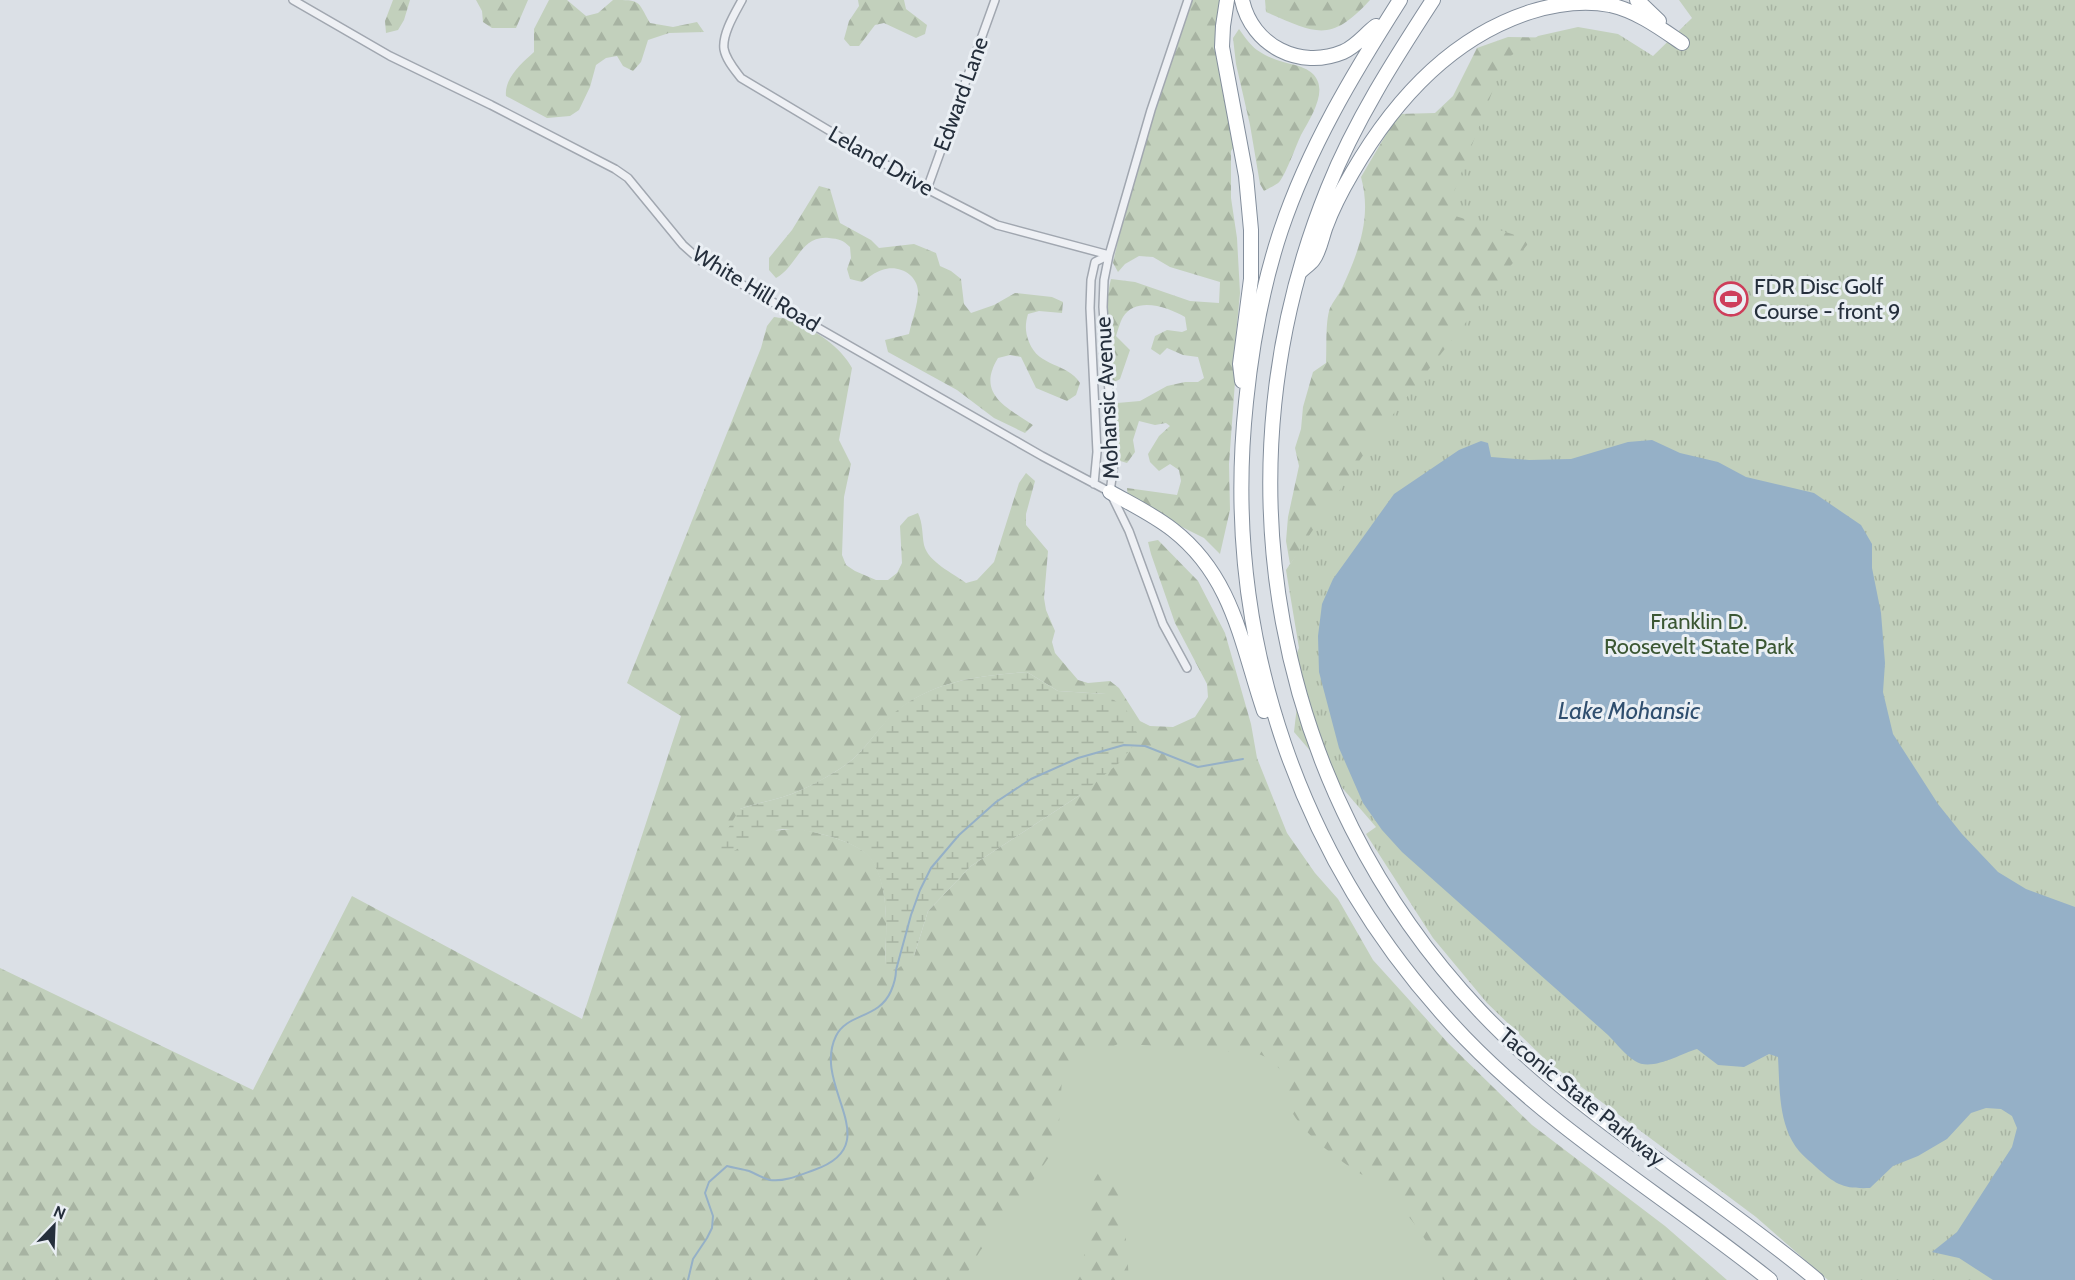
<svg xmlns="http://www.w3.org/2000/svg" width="2075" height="1280" viewBox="0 0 2075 1280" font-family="Cabin,sans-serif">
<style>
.grass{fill:#c2d0bc}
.forest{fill:url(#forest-firs);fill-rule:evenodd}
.wetland{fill:url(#wetland-marsh)}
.park{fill:url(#park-tufts)}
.water{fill:#95b0c7}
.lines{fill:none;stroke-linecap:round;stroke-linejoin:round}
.stream{stroke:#95b0c7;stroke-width:2}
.street-casing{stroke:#a1a7b0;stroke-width:10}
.highway-casing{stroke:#838e9c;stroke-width:16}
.street{stroke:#eef0f4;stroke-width:7}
.highway{stroke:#fff;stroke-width:14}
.labels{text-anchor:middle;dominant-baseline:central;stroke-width:6;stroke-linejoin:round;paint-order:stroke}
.street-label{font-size:22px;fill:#252f3c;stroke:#eaeff4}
.poi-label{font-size:22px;fill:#252f3c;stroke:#eaeff4;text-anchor:start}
.park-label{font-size:22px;fill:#3b5733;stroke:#eaeff4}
.water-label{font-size:24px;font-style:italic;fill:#304f6f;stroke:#eaeff4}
</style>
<defs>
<pattern id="forest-firs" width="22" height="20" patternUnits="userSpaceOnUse" patternTransform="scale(1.5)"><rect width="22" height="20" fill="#c2d0bc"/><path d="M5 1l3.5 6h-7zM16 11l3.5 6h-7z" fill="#a7b3a2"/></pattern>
<pattern id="wetland-marsh" width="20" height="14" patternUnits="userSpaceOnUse" patternTransform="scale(1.5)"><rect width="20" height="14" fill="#c2d0bc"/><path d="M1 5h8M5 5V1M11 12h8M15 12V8" fill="none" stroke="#a7b3a2"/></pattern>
<pattern id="park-tufts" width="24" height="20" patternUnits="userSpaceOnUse" patternTransform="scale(1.5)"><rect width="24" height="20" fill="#c2d0bc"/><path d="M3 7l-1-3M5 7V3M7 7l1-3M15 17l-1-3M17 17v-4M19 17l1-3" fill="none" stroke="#a7b3a2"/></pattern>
</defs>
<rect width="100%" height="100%" fill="#dbe0e6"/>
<path class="grass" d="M1135,1030L1257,1040L1407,1181L1459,1280H923L1071,1051Z"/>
<path class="forest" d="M393,0H410L404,20L398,30L386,33L385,21Z
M476,0H528L516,28H492L483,22L482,11Z
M549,0H567L586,16L598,13L613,0C641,0 637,0 650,23L673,27L697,22L704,32L669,33L648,40L641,62L633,71L623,66L617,56L606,58L596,65L590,87L579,110L570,116L547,118L506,96C504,78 522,63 534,52V29Z
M858,0H904L906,9L927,25L925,34L916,38L884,23L875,25L859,46H850L844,39L849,21L859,6Z
M1192,0H1223L1237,143L1231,151V198L1237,238L1240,293L1234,356L1236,368L1229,464L1230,510L1220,554L1204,538L1128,500L1127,488L1177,495L1181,481L1179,470L1170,464L1159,471L1150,462L1148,454L1159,436L1170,426L1166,423L1155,425L1139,421L1133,440L1135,452L1127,463L1117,460V403L1140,401L1167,386L1185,382H1198L1204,378L1198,357L1183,355L1167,348L1160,355L1151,349L1155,336L1167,330L1182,332L1187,330L1185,317C1168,307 1136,296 1123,317C1120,322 1118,330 1116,336L1130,350L1120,379L1113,383C1105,352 1103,310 1111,279L1135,282L1190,301L1219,303L1220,282L1170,267L1153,257L1139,256L1125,264L1118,272L1113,263C1132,173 1161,86 1192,0Z
M1265,0H1370C1330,44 1316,33 1266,12Z
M1239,29C1244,36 1250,45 1257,50C1268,58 1282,62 1295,65C1337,76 1315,110 1301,135C1295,148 1287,171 1280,181C1277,185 1269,188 1264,191L1260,184L1250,125L1236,64L1233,38Z
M1508,37L1580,38L1623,130L1290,564L1286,541L1288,517L1299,466L1295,448L1301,429L1303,407L1313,372L1326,363C1327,348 1325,322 1330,308C1333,301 1339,295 1342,288C1359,251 1372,217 1361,177L1398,114L1435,113L1453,96L1477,48Z
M819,186L830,189L840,223L871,240L879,248L914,244L936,253L940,266L951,271L961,279L964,304L971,313L994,305L1015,293L1052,297L1063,302L1062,313L1039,311L1028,314C1025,324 1025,332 1029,342C1039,368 1067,362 1080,383L1076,395L1067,401L1036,388L1021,357L1010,355L998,358C976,394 1006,407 1033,425L1025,433L994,418L957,390L888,352L885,340L909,334C912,320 918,305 918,291C917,274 898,264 882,270C875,272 868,278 862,282L850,279L847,269L851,258L850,247C843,240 839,239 829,238C800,235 798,266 776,278L769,270V258L792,230Z
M774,317C780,318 787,318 793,321C815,330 841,347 852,368L839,440L851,464L844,497L842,555L846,565L855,571L876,580H888L897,573L902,563L900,526L908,517L918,513C923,524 922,534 924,545C928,562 953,573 966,583L977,580L994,562L1019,483L1026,473L1035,481L1026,514V525L1048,551L1044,598L1046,610L1055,631L1052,642L1055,653L1078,680L1088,683L1110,681L1119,688L1140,721L1150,726L1173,727L1195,717L1208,697L1207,684L1175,623L1151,554L1148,542L1158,540L1198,581L1225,633L1251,724L1257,758L1287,833L1315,873L1338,899L1373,960L1449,1044L1532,1125L1665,1226L1727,1280H1443C1434,1245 1409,1214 1383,1189C1375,1181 1363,1176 1353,1169C1331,1154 1290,1124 1286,1096C1285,1089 1286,1081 1285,1074L1268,1058L1245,1048L1241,1053L1130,1044H1118L1107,1049L1095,1048L1075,1059L1068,1068L1062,1079L1059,1123L1049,1157L1010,1214L980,1251L963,1280H0V968L253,1090L352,896L582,1019L681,716L627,683L761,348L767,326ZM1027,672L1058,691L1106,694L1080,795L971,866L928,911L914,956L885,965C886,932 890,891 873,861C863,843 818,832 798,829C791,828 783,831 775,830C766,829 748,814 740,809C760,802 782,799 801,790C815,784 829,776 841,768C865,753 875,730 895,713C930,681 982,675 1027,672Z
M1111,1166L1119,1175L1123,1200L1129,1280H1075L1088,1245L1090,1223L1087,1200L1089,1189L1100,1170Z"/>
<path class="wetland" d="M1027,672L1058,691L1106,694L1126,709L1137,733L1134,745L1119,763L1080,795L971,866L928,911L914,956L896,970L885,966C886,932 890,893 873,862C862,840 795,824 772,831C758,835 744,845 732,852L721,849L722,838L740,809C760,802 782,799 801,790C814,784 829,776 841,768C865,753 875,730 894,713C930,681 982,675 1027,672Z"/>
<path class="park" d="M1679,0H2075V1280H1828L1756,1217L1548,1062L1487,1003L1433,938L1366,834L1376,827L1294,732L1299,688L1293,663L1299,648L1286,570L1376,436L1531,240L1446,213L1504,61L1538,36L1578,27L1618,34L1653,56L1692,18Z"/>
<path class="water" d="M1652,440L1680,453L1718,462L1746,477L1814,493L1861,525L1872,544V568L1881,613L1885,663L1883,692L1893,734L1938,804L1962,834L1998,872L2026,889L2075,907V1280H1993L1959,1258L1932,1252L1957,1232L2012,1147L2017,1128L2012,1116L2001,1109L1986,1108L1971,1113L1947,1139L1918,1156L1893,1166L1870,1188C1844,1189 1836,1185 1816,1167C1811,1162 1804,1157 1799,1151C1778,1125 1780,1089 1778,1057L1769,1054L1744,1067L1718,1065L1697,1049C1680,1054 1651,1072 1635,1061C1625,1055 1616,1043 1608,1035L1402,852L1382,830L1363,803L1339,748L1319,672L1318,636L1322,604L1333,579L1394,494L1459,450L1481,441L1488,443L1491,457L1529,460L1571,459L1628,442Z"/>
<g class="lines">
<path class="stream" d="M688,1280L693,1259L707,1238L712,1228L713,1216L705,1193L709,1182L727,1166C734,1168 742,1169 749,1171C756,1174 763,1178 770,1180C785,1182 800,1175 814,1170C889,1144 811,1087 836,1036C847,1013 879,1019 891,991C894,984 896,978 896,970L911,915L920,890L931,868L959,835L996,802L1031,779L1078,758L1124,745L1145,746L1198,767L1243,759"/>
<g class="street-casing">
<path id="street" d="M293,0L390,56L491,105L615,169L628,178L683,245L701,261L1042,456L1110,492
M742,0C735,13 722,34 724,49C726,60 735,70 741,78L927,189L997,225L1109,255
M927,189L995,0
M1094,484L1097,452L1090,308L1091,280L1095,262L1109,255
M1187,668L1163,624L1129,531L1110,492L1114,463L1103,307L1104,280L1109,255L1151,110L1188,0"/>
</g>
<g class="highway-casing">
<path id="highway" d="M1227,0L1223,26L1222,47L1246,176L1251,230V279L1240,364L1242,381
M1242,0C1252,46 1300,70 1343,52C1357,46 1365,34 1376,26
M1400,0C1353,74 1309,147 1281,230C1262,287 1252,343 1246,402C1221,638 1300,867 1465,1038C1556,1132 1669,1199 1770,1280
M1433,0C1394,60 1355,121 1328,188C1214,469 1271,790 1480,1011C1579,1116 1707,1188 1817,1280
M1637,0L1659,21
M1300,272C1304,268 1310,264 1313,260C1320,251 1322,236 1326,226C1333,207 1342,190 1352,173C1393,102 1450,38 1530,12C1556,4 1583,0 1610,5C1637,11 1660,28 1682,43
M1110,492C1131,504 1154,515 1173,530C1233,577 1241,643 1264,711"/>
</g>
<use href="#street" class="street"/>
<use href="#highway" class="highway"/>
</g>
<defs>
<g id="stadium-ring" transform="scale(1.725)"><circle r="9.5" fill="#eaeff4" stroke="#ce3d5a" stroke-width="1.5"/><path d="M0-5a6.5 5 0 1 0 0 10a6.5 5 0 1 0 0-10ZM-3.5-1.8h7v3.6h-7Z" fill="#ce3d5a"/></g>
</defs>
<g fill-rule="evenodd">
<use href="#stadium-ring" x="1731" y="299"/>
</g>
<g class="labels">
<g class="street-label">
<text transform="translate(961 94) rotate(-70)">Edward Lane</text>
<text transform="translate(881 161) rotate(30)">Leland Drive</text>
<text transform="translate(756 289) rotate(31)">White Hill Road</text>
<text transform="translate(1107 398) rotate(-93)">Mohansic Avenue</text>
<text transform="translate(1582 1097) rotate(39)">Taconic State Parkway</text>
</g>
<g class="poi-label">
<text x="1754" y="286">FDR Disc Golf<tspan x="1754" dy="25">Course - front 9</tspan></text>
</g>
<g class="park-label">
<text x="1699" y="621">Franklin D.<tspan x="1699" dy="25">Roosevelt State Park</tspan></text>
</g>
<g class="water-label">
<text x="1629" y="710">Lake Mohansic</text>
</g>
</g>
<g transform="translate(54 1226) rotate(23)" stroke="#eaeff4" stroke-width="4.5" paint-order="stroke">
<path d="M0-4.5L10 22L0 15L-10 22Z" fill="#252f3c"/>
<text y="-9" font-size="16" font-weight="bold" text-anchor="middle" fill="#252f3c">N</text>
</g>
</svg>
